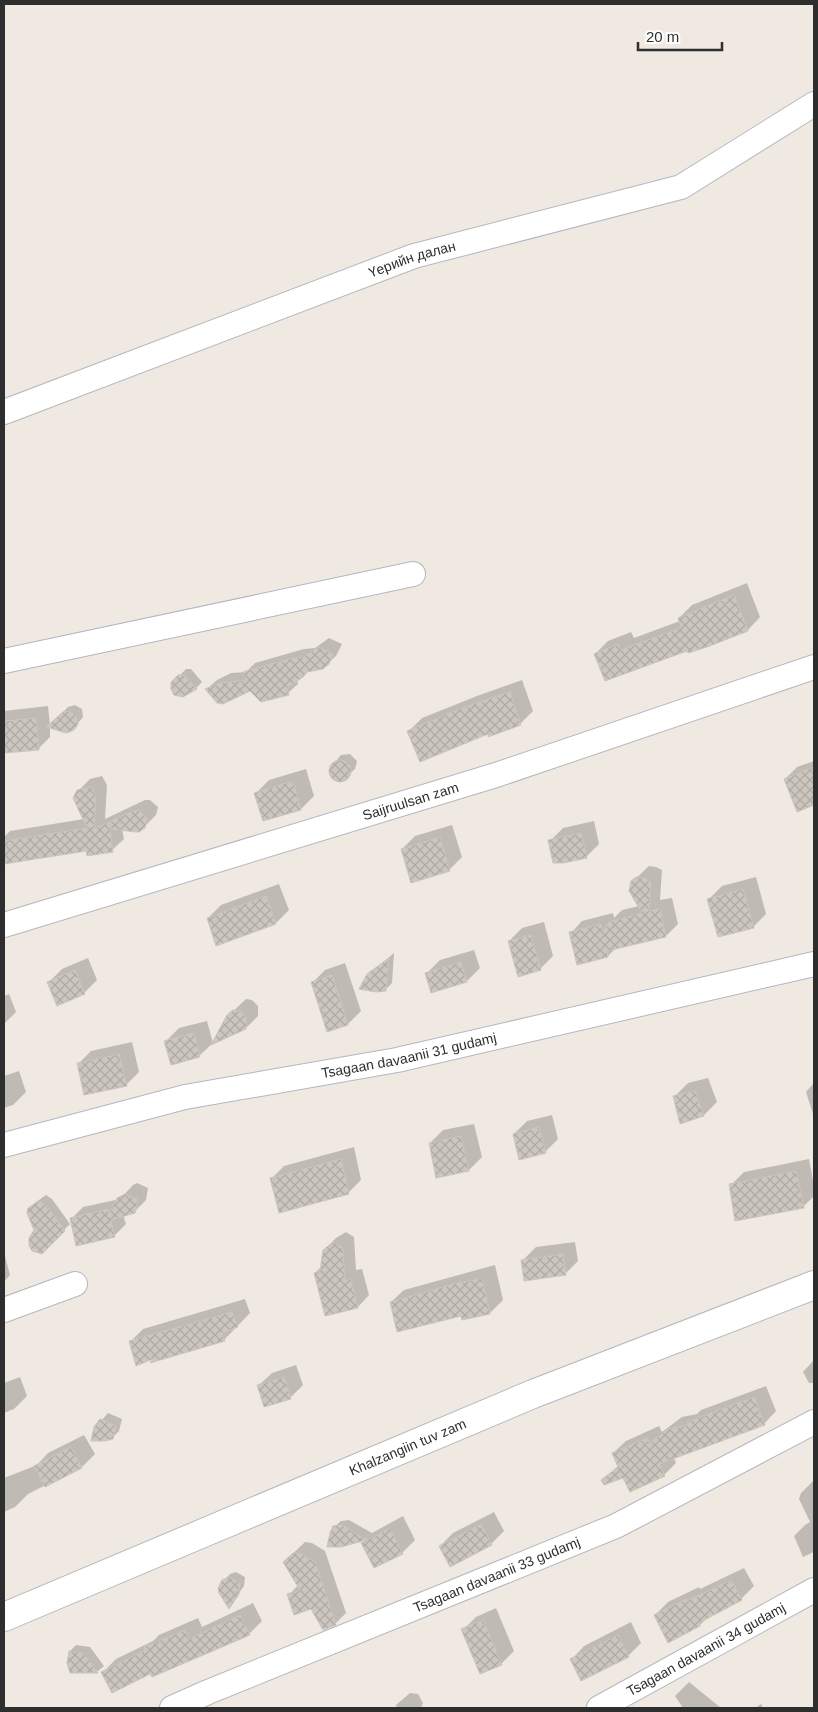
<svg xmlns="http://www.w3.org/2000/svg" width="818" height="1712" viewBox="0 0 818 1712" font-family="Arial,sans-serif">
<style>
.shadow{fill:#0003}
.building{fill:url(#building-cross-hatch);stroke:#cbc5ba}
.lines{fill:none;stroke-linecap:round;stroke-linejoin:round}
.minor-casing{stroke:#b4b7c1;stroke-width:26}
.tertiary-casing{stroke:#b4b7c1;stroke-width:30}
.minor{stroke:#fff;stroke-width:24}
.tertiary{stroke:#fff;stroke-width:28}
.labels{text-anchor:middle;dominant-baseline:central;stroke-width:4;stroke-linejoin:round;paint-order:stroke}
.street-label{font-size:14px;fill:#2e2e2e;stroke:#fff}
</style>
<defs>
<pattern id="building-cross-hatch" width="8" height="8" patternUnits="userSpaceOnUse" patternTransform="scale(1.25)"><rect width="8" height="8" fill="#cbc7bf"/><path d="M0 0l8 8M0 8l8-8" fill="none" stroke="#afaba4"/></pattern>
</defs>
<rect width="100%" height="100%" fill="#efe9e1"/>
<path class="shadow" d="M747,583L760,617L748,630L707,646L688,649L595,654L608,641L631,632L634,638L680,621L679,618L692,605Z
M329,638L342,644L336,656L325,666L307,671L297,680L298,684L288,693L250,689H207L217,680L231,673L246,672L255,663L304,649L315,648Z
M186,669H191L202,682L196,688L172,683Z
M522,680L533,711L520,724L488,733L409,731L422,718L477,696Z
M75,705L82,709L83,717L73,729L50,727V737L38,749L4,752V711L48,706L50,726L68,707Z
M350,754L357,761L355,769L342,781L337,780L329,773L331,767L341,755Z
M814,761V804L797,810L785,779L797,767Z
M306,769L314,796L301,809L264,820L256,793L269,780Z
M102,776L107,785L105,819L145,800H150L158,807L156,815L144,827L122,829L124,839L112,850H88L4,863V837L10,831L84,819L78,791L90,779Z
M594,821L599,844L586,857L550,841L563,828Z
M452,825L462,857L449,870L402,849L415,836Z
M649,866L656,867L662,870L660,900L672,898L678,924L666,936L616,948L608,956L571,933L582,921L613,913L614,918L622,910L639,906L632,882Z
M756,877L766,914L753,927L709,899L722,886Z
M279,884L289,910L276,923L208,918L221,905Z
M544,922L553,956L540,969L509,941L522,928Z
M474,950L480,968L467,981L427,973L440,960Z
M394,953L392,983L386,989L368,975Z
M88,958L97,980L84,993L49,982L62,969Z
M345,963L361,1011L348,1024L312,983L325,970Z
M9,994L16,1012L4,1024V996Z
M246,999L252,1000L258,1006V1016L246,1028L228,1016Z
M207,1021L213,1043L200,1055L172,1064L166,1041L179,1028Z
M132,1042L139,1072L126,1085L78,1064L91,1051Z
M19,1071L26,1092L13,1105L4,1108V1076Z
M708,1078L717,1102L704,1115L681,1122L675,1096L688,1083Z
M814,1083V1113L813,1114L806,1092Z
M552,1115L558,1139L545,1152L514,1134L527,1121Z
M474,1124L482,1157L469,1170L430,1143L443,1130Z
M354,1147L361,1180L348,1193L271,1179L284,1166Z
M809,1159L814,1186V1196L803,1207L731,1185L744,1172Z
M137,1183L148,1188L146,1200L134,1212L123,1215L126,1224L114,1236L71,1219L83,1207L120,1199L133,1185Z
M46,1195L52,1199L70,1224L41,1252L29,1208L36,1202Z
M346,1232L354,1237L356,1270L362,1269L369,1295L358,1307L315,1273L322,1266L324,1250L336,1238Z
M575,1242L578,1261L565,1274L523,1260L536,1247Z
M4,1252L10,1275L4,1282Z
M495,1265L503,1300L490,1313L462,1314L391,1302L404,1290Z
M245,1299L250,1313L224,1340L158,1356L130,1342L143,1329Z
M814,1360V1383H809L803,1372Z
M296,1365L303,1385L290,1398L259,1385L272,1373Z
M20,1377L27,1396L14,1409L4,1413V1383Z
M766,1386L776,1411L764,1424L674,1458L676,1463L664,1475L624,1476L603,1480L619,1465L613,1453L626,1441L659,1426L662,1432L682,1417L697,1414L701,1410Z
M108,1413L122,1419L119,1431L112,1438L95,1428Z
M84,1435L95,1454L82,1467L28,1494L15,1507L4,1512V1478L37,1465L48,1453Z
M814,1480V1552L803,1557L794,1536L805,1525L810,1522L799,1499L801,1493Z
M494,1512L504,1531L491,1544L440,1546L453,1533Z
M403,1516L415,1540L402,1553L362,1543L367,1538L341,1546L334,1527L341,1521L349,1520L372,1533Z
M305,1542L312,1543L325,1551L346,1613L335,1624L289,1595L298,1585L284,1562Z
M744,1568L754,1586L741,1599L708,1617L700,1625L655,1615L668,1602L699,1587L700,1589Z
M236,1572L245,1577L244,1586L229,1607L223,1581L230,1574Z
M253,1603L262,1621L249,1634L151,1672H103L116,1659L153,1641L159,1635L198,1618L202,1627Z
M496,1608L514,1651L501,1664L463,1630L476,1617Z
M631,1622L641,1643L628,1656L572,1659L584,1646Z
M76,1645L90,1647L104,1666L98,1671L71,1672L70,1651Z
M689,1682L721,1708H683L675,1696Z
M410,1693L418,1694L423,1703L421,1708H397L396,1705Z
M761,1704L763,1708H755Z"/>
<path class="building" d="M734,595L748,631L707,647L688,653L687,651L605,681L594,654L618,644L621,650L680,628L681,627L678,618Z
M318,647L333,654L329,664L323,669L307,672L303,677L287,688L289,695L261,702L250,691L223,704L217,703L205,689L220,683L246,680L243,672L293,658L304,657Z
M178,675H184L197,689L183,697L174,695L171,689V682Z
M510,692L521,725L488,737V734L420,762L407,731L462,708Z
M64,711L71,712L76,715L78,724L74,730L66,733L46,727Z
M36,718L39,750L4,753V721Z
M329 771a11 11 0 1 1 22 0a11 11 0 1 1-22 0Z
M814,767V805L797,812L784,779Z
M293,781L301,810L263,821L254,793Z
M91,787L96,797L94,829L133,811L139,810L147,818L145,828L139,832H136L110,829L113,852L87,856L86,851L4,864V841L87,828L73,798L77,790Z
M581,833L587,858L563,863H553L548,840Z
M440,837L450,871L411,883L401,849Z
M636,877L644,878L651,882L649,911L660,909L666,937L607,951L608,957L577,965L569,932L601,924L603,932L609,922L642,913L629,891L631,881Z
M743,889L754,928L718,937L707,899Z
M266,896L276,924L216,946L207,918Z
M531,935L541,970L518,977L508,941Z
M389,958L386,991L376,992L359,989L367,974Z
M461,962L467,982L431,993L425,973Z
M75,970L85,994L57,1006L47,982Z
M332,975L348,1025L327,1032L311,982Z
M233,1010L240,1011L246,1018V1029L211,1045L227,1015Z
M194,1033L200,1057L171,1065L164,1041Z
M119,1054L127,1086L84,1095L77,1063Z
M695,1091L704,1116L680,1124L673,1096Z
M539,1127L546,1153L519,1160L513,1134Z
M461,1136L469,1171L436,1178L429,1143Z
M341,1159L349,1194L279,1213L270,1178Z
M796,1171L804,1208L735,1221L729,1184Z
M125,1194L137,1199V1207L135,1213L111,1220L115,1237L76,1246L70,1218L108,1209L109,1213L117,1198Z
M39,1201L46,1205L65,1231L42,1254L32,1251L29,1245V1238L34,1230L27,1213L28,1208Z
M333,1242L343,1248L345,1281L351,1279L358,1308L325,1316L314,1273L320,1271L323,1250Z
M563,1254L566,1275L524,1281L521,1260Z
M482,1278L490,1314L462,1320L461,1316L397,1332L390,1302L454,1284Z
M232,1312L238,1327L222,1333L225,1341L150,1363L153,1359L136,1366L129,1341Z
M284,1377L291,1399L264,1407L257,1385Z
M754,1397L765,1425L659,1464L665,1476L630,1492L623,1478L604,1485L601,1480L618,1467L612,1453L647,1438L650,1443L668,1429L688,1425L687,1422Z
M100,1419L116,1426L113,1439L105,1441H91L94,1427Z
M71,1447L82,1468L45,1487L34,1466Z
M481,1524L492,1545L450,1567L439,1546Z
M342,1525L366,1540L341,1547H327L330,1533L333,1526Z
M390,1528L403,1554L374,1568L361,1543Z
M293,1553L301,1554L315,1562L336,1625L323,1630L311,1609L294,1615L287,1594L300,1590L283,1562Z
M229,1577L240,1583L239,1594L229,1609L219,1593L218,1588L222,1580Z
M731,1580L742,1600L699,1623L700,1626L668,1643L654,1615L686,1599L687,1601Z
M240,1615L250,1635L152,1677L150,1674L112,1693L101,1672L145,1650L144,1647L185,1630L189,1639Z
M483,1620L502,1665L480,1674L461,1629Z
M618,1635L629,1657L581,1681L570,1659Z
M69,1651L84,1653L98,1673H70L67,1663Z"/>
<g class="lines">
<g class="minor-casing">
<g id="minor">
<path id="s1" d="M4,412L414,256L681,187L814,104"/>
<path d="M4,661L413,574"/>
<path id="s2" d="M4,925L496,775L814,667"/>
<path id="s3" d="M4,1145L185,1097L397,1060L814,964"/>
<path d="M4,1310L75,1284"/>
<path id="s4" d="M172,1708L208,1692L616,1526L814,1422"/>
<path id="s5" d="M599,1708L814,1590"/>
</g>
</g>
<g class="tertiary-casing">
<g id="tertiary">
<path id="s6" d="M4,1617L533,1394L814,1285"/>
</g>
</g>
<use href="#minor" class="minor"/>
<use href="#tertiary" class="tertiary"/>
</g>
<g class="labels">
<g class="street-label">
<text stroke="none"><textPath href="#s1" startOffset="436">Үерийн далан</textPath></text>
<text stroke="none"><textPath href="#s2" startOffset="425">Saijruulsan zam</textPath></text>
<text stroke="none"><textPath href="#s3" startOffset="415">Tsagaan davaanii 31 gudamj</textPath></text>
<text stroke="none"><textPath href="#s6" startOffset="438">Khalzangiin tuv zam</textPath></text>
<text stroke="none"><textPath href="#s4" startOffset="351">Tsagaan davaanii 33 gudamj</textPath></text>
<text stroke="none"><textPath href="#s5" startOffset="122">Tsagaan davaanii 34 gudamj</textPath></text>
</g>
</g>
<rect width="818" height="1712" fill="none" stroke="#2e2e2e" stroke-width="10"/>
<path d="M638 42v8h84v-8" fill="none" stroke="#2e2e2e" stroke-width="2.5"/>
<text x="646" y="42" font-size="15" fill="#2e2e2e" stroke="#ffffff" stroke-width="4" paint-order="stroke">20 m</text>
</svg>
